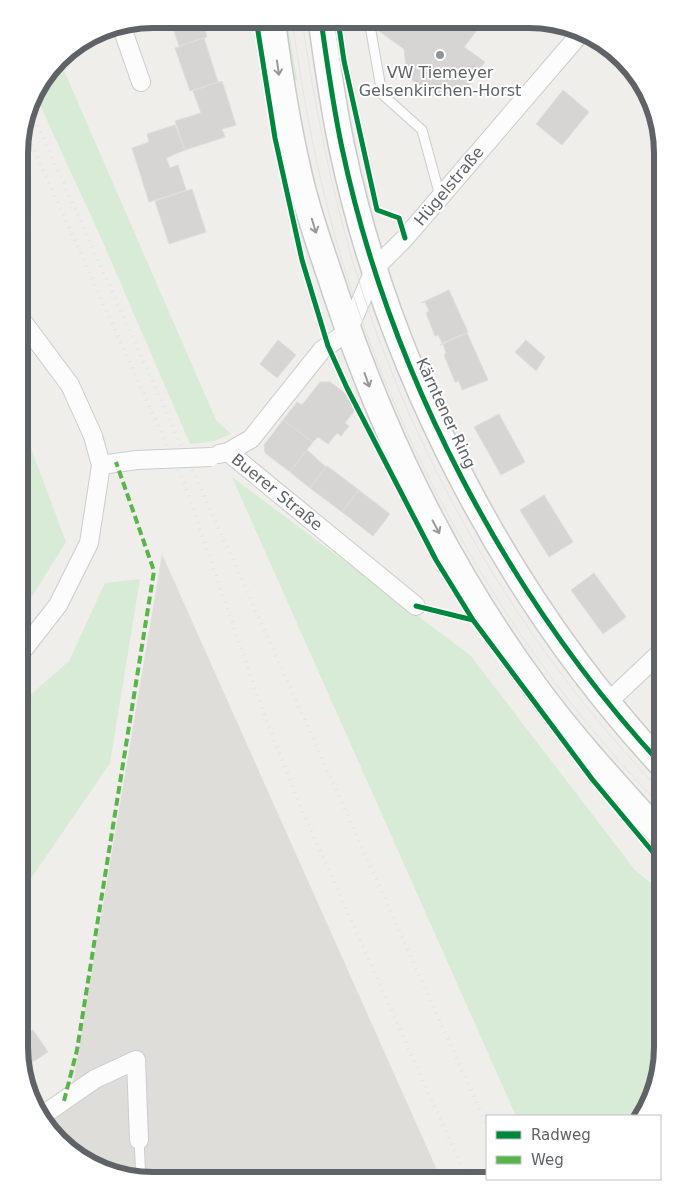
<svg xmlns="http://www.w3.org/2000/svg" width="681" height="1200" viewBox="0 0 681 1200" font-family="'DejaVu Sans',sans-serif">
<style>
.industrial{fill:#dfddda}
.green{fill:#d8ebd6}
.building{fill:#d6d5d3;stroke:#deddd9}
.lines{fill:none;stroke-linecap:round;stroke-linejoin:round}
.service-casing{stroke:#cbcccc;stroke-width:11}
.minor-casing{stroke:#cbcccc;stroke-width:20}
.secondary-casing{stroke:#cacacb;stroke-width:28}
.service{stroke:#fdfcfc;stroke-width:9}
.minor{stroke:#fdfcfc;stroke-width:18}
.secondary{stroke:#fdfcfc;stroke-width:25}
.tram{stroke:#e4e4e4;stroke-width:1}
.rail{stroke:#e4e4e4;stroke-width:4;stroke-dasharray:1 6;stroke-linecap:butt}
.minor-bridge-casing{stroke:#cbcccc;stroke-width:20;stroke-linecap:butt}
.minor-bridge{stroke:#fdfcfc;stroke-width:18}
.quiet{stroke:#58b549;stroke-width:4;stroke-dasharray:8 4;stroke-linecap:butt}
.cycleway-casing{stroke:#fff;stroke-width:8}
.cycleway{stroke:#00873e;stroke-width:5}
.oneway{stroke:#96999c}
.poi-dot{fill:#919496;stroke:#fff;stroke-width:2}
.labels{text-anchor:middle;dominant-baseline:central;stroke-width:4;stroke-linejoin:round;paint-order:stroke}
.poi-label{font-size:16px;fill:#5f6368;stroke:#fff}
.street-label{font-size:16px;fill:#5f6368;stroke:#fff}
.rim{fill:none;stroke:#5f6368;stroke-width:6}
</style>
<rect width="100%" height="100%" fill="#efeeea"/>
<path class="industrial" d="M162,554L442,1181L135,1180L71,1153L48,1122L69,1107Z"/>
<path class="green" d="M285,20H287L297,80L294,81Z
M59,59L216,420L231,434L214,441L190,444L102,240L34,92Z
M28,440L66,542L19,617V449Z
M232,477L470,655L635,870L662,892V1056L639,1116H516Z
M140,579L110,763L19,896V705L69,661L105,583Z"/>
<path class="building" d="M170,19H202L207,37L179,46Z
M375,20L484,21L464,47L485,62L464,92L432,96L407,76L404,49L376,29Z
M204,38L218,82L190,91L175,48Z
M222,81L236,125L222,129L225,137L185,150L175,121L201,113L193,91Z
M563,90L589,112L562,145L536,124Z
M175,125L185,150L166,158L170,168L178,165L186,190L149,202L132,148L149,142L147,134Z
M192,189L206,232L169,244L155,201Z
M449,290L468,332L442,343L438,335L435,336L426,313L429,311L425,302L421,303Z
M467,333L488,380L462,390L459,381L455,382L444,355L446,353L443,344L440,345Z
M278,340L296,355L277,378L260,364Z
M526,340L545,357L536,371L515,352Z
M320,382H330L349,396L355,410L345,423L349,426L341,436L337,433L328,444L318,437L313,442L283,420L297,402L302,405Z
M20,404L29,411L20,424Z
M499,414L525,462L501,475L474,427Z
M283,420L313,442L290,472L265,453L264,445Z
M307,450L326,467L310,488L290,472Z
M327,466L359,490L342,512L310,488Z
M359,490L390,514L373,536L342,512Z
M544,495L573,542L549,557L520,510Z
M594,573L626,617L603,634L571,590Z
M662,692V706L655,699Z
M33,1030L48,1052L22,1069L19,1040Z"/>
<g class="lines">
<g class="service-casing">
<path id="service" d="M369,20L382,94L422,130L440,196
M139,1140L141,1180"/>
</g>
<g class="minor-casing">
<path id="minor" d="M121,25L141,82
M228,452L251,439L322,350L348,331L375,268L405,238L580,34
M219,454L228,452L416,606
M101,465L137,460
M19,655L58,605L89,543L101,465L93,436L70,385L20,318
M608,702L662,651
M43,1115L95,1079L136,1060L139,1140"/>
</g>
<g class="secondary-casing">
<path id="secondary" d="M272,19C279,72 287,123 299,174C308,215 323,254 336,294C383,434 448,569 536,688C574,740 619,788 662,836
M321,20C327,62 333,106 342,148C389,371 507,598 662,765"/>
</g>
<use href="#service" class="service"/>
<use href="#minor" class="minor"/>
<use href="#secondary" class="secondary"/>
<path class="tram" d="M292,20C303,97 317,175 339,250C400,456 511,654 662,807
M302,20C315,106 331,191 357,275C417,466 523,649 662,792"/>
<path class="rail" d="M29,106L487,1126
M23,125L184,483L265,717L302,810L468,1181
M511,1179L512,1181"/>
<g class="minor-bridge-casing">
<path id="minor-bridge" d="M137,460L211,457"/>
</g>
<use href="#minor-bridge" class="minor-bridge"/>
<path class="quiet" d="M64,1101L77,1050L154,571L116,462"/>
<g class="cycleway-casing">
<path id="cycleway" d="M256,19L275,138L302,260L328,346L347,388L436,560L473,620
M321,20C327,62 333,106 342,148C389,371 507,598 662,765
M338,20L344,61L377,210L399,218L405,238
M416,606L473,620L592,779L662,863"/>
</g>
<use href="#cycleway" class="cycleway"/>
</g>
<defs><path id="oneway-shaft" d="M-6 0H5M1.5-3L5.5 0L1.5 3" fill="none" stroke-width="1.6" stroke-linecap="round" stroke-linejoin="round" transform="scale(1.25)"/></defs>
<g class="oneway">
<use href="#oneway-shaft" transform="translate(278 68) rotate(82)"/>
<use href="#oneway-shaft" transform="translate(314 226) rotate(73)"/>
<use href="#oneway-shaft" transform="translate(367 380) rotate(70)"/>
<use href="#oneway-shaft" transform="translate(436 527) rotate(62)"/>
</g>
<circle class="poi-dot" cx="440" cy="55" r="5"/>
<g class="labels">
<g class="poi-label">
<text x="440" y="72">VW Tiemeyer<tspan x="440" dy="18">Gelsenkirchen-Horst</tspan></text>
</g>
<g class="street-label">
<text transform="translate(449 186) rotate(-50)">Hügelstraße</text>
<text transform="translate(446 413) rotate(65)">Kärntener Ring</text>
<text transform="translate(277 492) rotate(39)">Buerer Straße</text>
</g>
</g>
<path d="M0 0H681V1200H0ZM153 28H529A125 125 0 0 1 654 153V1047A125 125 0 0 1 529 1172H153A125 125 0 0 1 28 1047V153A125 125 0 0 1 153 28Z" fill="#fff" fill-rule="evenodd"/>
<path class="rim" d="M153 28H529A125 125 0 0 1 654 153V1047A125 125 0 0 1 529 1172H153A125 125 0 0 1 28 1047V153A125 125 0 0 1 153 28Z"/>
<rect x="486" y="1115" width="175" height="65" fill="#ffffff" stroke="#bfc1c3"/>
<rect x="496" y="1131" width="25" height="8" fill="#00873e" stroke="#bfc1c3"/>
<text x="531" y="1140" font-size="15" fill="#5f6368">Radweg</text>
<rect x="496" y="1156" width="25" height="8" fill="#58b549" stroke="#bfc1c3"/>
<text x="531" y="1165" font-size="15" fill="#5f6368">Weg</text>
</svg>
